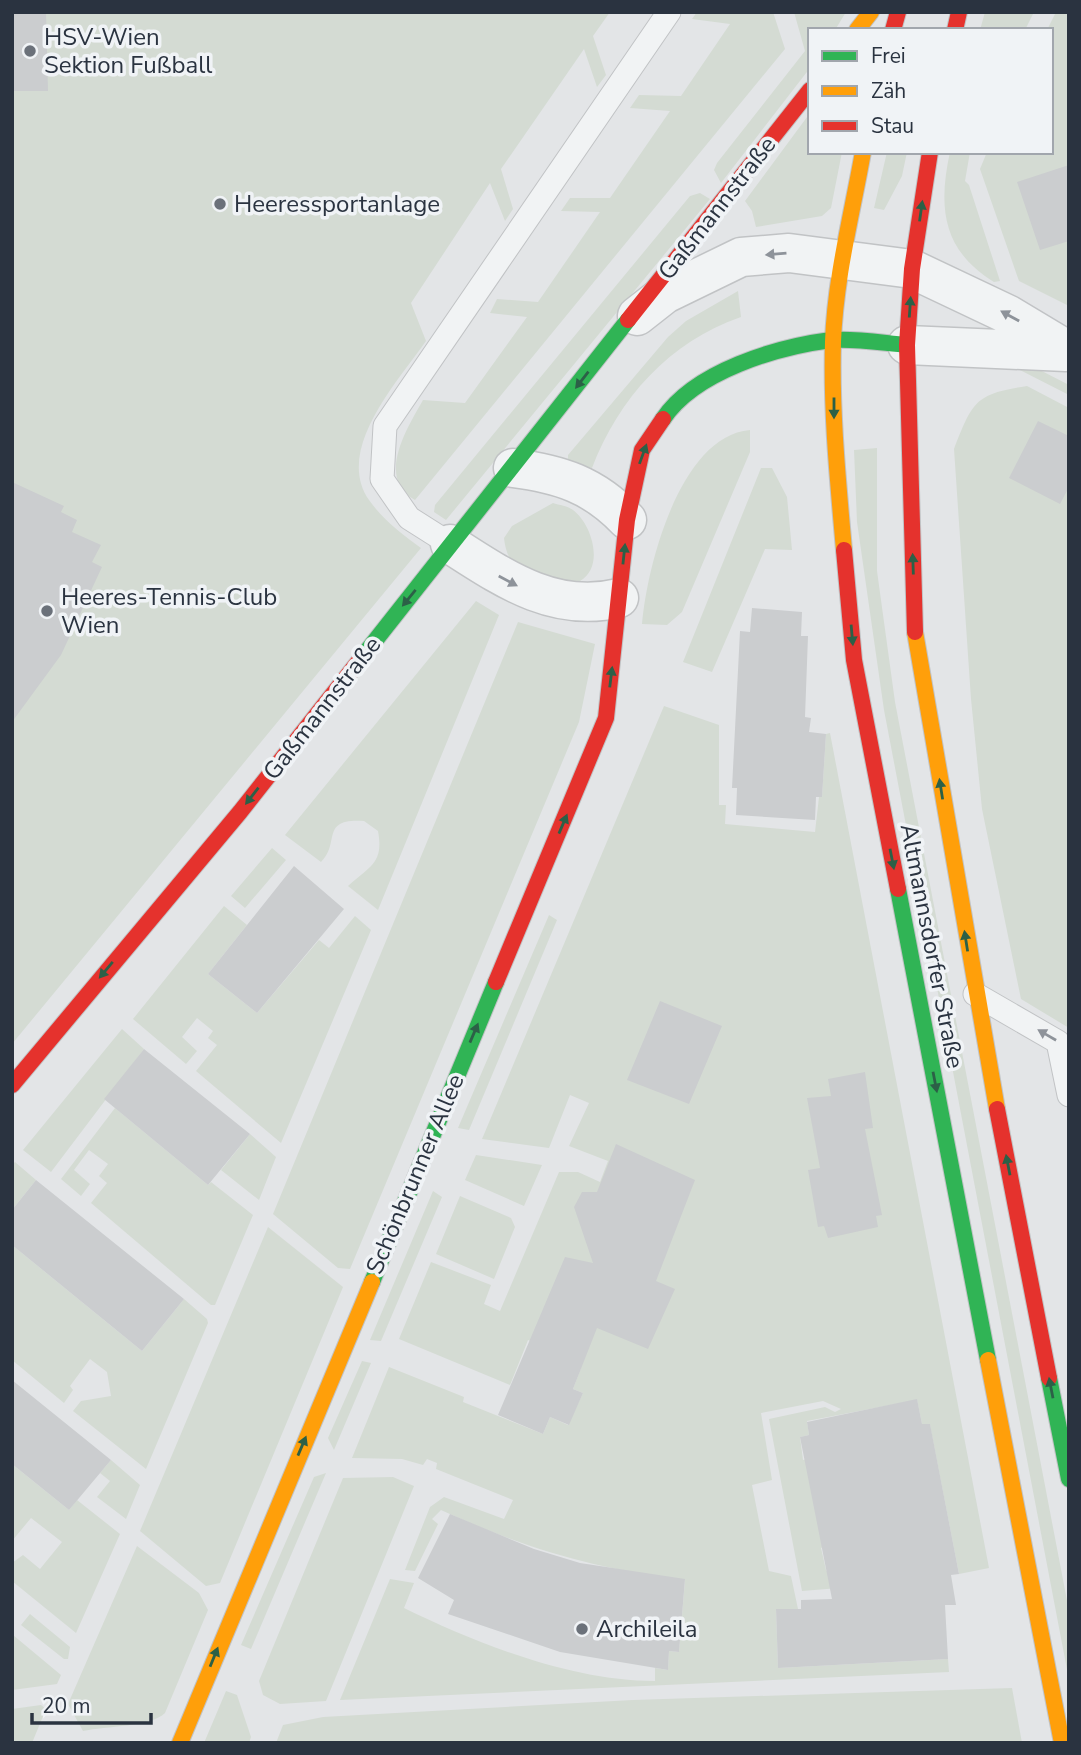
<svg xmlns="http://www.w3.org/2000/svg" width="1081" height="1755" viewBox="0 0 1081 1755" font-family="'Nunito Sans',sans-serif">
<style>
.green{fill:#d4dbd3}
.building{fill:#cbcdcf}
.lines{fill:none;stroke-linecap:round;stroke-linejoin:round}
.lane-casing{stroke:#c1c3c5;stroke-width:25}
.street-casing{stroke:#c1c3c5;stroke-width:41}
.fast-casing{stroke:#c1c3c5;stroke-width:18}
.slow-casing{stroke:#c1c3c5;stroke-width:18}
.jam-casing{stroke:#c1c3c5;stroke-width:18}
.lane{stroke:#f1f3f4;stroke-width:23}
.street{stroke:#f1f3f4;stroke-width:38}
.fast{stroke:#30b455;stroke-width:16}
.slow{stroke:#ff9f0a;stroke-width:16}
.jam{stroke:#e5322d;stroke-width:16}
.oneway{fill:#2c6047}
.oneway2{fill:#8e939a}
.poi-dot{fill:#6b717a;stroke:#f0f3f6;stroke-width:2.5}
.labels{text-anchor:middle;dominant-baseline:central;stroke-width:7;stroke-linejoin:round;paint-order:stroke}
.poi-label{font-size:24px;fill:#2a3340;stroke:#f0f3f6;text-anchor:start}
.street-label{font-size:24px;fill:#2a3340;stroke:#f0f3f6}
</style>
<rect width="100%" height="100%" fill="#e3e5e7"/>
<path class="green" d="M12,12H610L593,36L606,75L597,87L584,49L501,169L513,209L505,221L490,183L411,303L426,341C398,381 334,450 369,500C383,520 402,534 421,548L12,1044Z
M697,12H773L785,49L415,500C375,478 408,427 423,400L465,403L527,317L490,313L497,299L538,302L600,212L561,211L570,198H610L670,111L630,108L639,95L681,96L730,24L692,19Z
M794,12H846L835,30H810V68L721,183L714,170L717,163L805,51Z
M985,12H1034L1025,30H980Z
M1056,12H1069V306L1019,281L980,169L987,152H1051V30H1047Z
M810,113V152H842L831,208L822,216L756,227L752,211L745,201Z
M887,152H907L902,176L884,210L874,208Z
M950,152H970L965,181L969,185L1000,281L994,282C942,250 938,207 950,152Z
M700,193L710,199L446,520L434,512L435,505L690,196Z
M738,291L741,317C669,342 619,398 592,468L568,462V455L668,337L686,321Z
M1016,368H1036L1069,385V395Z
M1027,386L1069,408V1028L1021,999L982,809L971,699L954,449C973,401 975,394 1027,386Z
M750,430V452L682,612L667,625L642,624C647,566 680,436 750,430Z
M877,448V571L895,702L1069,1611V1680L884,710L857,522L854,450Z
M761,468H772L787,497L792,550L765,549L712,672L683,662Z
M553,503C559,505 568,506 573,510C592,524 605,567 580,581C571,586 522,570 514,563C507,557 505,546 504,538L512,526Z
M476,601L499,615L378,910L348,886C370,866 384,863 378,831L364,821C319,818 341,843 321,862L285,835Z
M518,622L595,644L579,722L350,1269L338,1268L273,1214Z
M664,706L719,725V805H726L725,824L815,832L819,797H822L826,734L830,733L989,1568L959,1574L930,1425L922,1424L917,1400L807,1421L809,1435L800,1437L803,1460L813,1457L830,1545L821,1548L826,1570L839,1588L802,1591L769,1419L825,1407L835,1412L841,1409L823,1401L761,1413L772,1480L752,1485L769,1571L791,1576L798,1609H776L778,1668L948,1659L949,1672L340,1700L390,1579L414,1583L404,1608C478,1644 571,1681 655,1681V1668L668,1670L669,1651L679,1652L685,1580C593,1568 526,1549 441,1510L432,1519L438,1524L415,1571L405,1570L430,1507L444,1497L504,1519L513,1500L436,1469L437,1463L427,1459L423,1465L402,1459L352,1458L389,1367L464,1397L463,1402L543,1434L550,1417L568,1425L583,1393L573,1389L581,1368L571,1365L573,1358L528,1340L510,1385L399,1339L431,1262L491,1285L484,1304L500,1311L559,1172H578L600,1182L608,1161L569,1146L589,1103L570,1095L549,1148L482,1139Z
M272,848L286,860L245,908L231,896Z
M224,906L247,925L208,974L257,1013L319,940L329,948L355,916L371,930L281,1143L196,1071L217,1045L208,1038L213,1031L197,1018L182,1037L197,1051L186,1064L133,1019Z
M549,915L557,920L469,1130L458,1128Z
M122,1029L144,1049L51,1172L23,1150Z
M115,1108L208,1185L211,1182L253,1215L215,1305H211L91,1203L107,1183L99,1176L108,1164L89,1150L74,1170L90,1184L81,1196L61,1179Z
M250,1134L276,1157L259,1200L221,1170Z
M476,1155L542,1165L524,1206L465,1180Z
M15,1162L36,1180L12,1210V1165Z
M433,1191L442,1197L381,1341L370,1340Z
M460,1196L511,1218L515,1227L494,1279L436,1254Z
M268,1227L343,1287L220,1583L206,1586L140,1531Z
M12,1245L142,1351L184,1299L207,1319L208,1323L146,1469L73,1411L81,1401L111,1396L107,1372L90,1359L70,1386L73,1390L64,1403L12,1360Z
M362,1361L371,1363L334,1450L328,1438Z
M111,1460L140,1485L126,1519L97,1497L110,1481L100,1473Z
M12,1464L69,1510L77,1500L120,1534L76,1633L12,1581V1563L23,1555L40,1569L62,1542L31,1518L12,1541Z
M326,1473L251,1649L241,1645L314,1477Z
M393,1477L414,1486L326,1701L280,1704L263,1695L259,1681L343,1478Z
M137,1546L199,1593L208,1610L165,1713C151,1727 106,1726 83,1731L68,1704Z
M30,1614L70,1647L68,1659H64L21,1625Z
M13,1635L61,1675L57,1684L12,1690Z
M1012,1688L1022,1743H276L283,1725L323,1717L633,1700Z
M226,1691L237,1695L251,1737L249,1743H204Z
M41,1705L46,1709L32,1743H12V1709Z"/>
<path class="building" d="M12,12H46L48,91H12Z
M1069,165V241L1040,250L1017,182Z
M1038,421L1069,436V487L1060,504L1009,478Z
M12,482L64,506L61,512L77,520L72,532L101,545L92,562L102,567L61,655L12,722Z
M752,608L802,612L801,636H808L805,717L811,718L809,732L826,734L822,797H816L815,820L736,815L737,788H732L740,631L750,632Z
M294,866L344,909L257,1013L208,974Z
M660,1001L722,1026L689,1104L627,1080Z
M144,1049L250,1134L208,1185L104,1099Z
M865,1072L873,1128L865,1129L882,1215L876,1216L878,1227L828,1238L824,1226L818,1227L808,1170L820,1168L807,1098L831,1096L828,1079Z
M616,1144L695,1180L656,1281L675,1289L648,1349L597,1328L573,1389L583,1393L569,1425L550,1417L543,1434L498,1415L565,1257L593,1263L574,1207L582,1192H597Z
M36,1180L184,1299L142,1351L12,1245V1210Z
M12,1380L111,1460L69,1510L12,1464Z
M917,1399L922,1424H930L959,1574L951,1575L956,1605H945L948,1659L778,1668L776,1609H801V1600L832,1599L800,1437L809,1435L807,1422Z
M450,1514L534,1549L580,1563L685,1579L679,1652L669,1651L668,1670L560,1652L448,1614L454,1600L418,1578Z"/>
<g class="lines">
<g class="lane-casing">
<path id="lane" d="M450,544L409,518L382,479L385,426L669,12
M975,994L1058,1042L1069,1095"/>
</g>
<g class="street-casing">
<path id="street" d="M637,316L665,294L741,257L789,253L912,269L1009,315L1069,351
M907,345L1066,352
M513,468C560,474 594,485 627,520
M450,544C503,578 554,614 619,598"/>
</g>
<g class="fast-casing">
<path id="fast" d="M663,419C695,371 777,347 831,340C855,338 883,343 907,345
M363,656L628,320
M898,889L988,1360
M372,1282L496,982
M1049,1378L1069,1479"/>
</g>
<g class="slow-casing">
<path id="slow" d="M857,30L871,12
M844,550C838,481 831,412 833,342C835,279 852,214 863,152
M915,632L997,1109
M988,1360L1062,1743
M180,1743L372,1282"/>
</g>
<g class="jam-casing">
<path id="jam" d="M893,30L898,12
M955,30L959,12
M628,320L810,90
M844,550L854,660L898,889
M915,632L907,345L912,269L930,152
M496,982L606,718L627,520L642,450L663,419
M12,1085L240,812L363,656
M997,1109L1049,1378"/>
</g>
<use href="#lane" class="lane"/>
<use href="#street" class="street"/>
<use href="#fast" class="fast"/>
<use href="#slow" class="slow"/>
<use href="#jam" class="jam"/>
</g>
<defs><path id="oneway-solid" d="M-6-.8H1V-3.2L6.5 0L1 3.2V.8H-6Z" transform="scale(1.75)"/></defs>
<g class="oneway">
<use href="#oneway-solid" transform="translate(921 211) rotate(-82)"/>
<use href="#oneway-solid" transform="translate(910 307) rotate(-86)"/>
<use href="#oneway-solid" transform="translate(582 380) rotate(128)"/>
<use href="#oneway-solid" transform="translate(834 408) rotate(90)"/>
<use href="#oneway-solid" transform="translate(643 454) rotate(-70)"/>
<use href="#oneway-solid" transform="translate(624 554) rotate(-84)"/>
<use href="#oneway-solid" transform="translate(913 564) rotate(-92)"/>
<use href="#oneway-solid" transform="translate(409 598) rotate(129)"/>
<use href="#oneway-solid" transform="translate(852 635) rotate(85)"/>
<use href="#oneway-solid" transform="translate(611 677) rotate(-83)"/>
<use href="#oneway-solid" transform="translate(941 789) rotate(-99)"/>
<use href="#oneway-solid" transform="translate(252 796) rotate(128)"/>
<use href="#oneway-solid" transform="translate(563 824) rotate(-67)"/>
<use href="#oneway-solid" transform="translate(892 859) rotate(79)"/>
<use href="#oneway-solid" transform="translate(966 941) rotate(-99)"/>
<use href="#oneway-solid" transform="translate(106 970) rotate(130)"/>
<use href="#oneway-solid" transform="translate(474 1033) rotate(-67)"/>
<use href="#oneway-solid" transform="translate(935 1082) rotate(79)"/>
<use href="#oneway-solid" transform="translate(1008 1165) rotate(-101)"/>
<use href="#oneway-solid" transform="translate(1051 1388) rotate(-101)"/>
<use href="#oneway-solid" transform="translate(302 1446) rotate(-67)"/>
<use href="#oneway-solid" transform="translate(214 1657) rotate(-68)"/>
</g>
<g class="oneway2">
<use href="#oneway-solid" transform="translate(776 254) rotate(175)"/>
<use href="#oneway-solid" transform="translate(1010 316) rotate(-151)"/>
<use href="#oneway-solid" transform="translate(508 581) rotate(28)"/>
<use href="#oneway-solid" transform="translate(1047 1035) rotate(-150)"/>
</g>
<g class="poi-dot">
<circle cx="30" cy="51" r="7"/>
<circle cx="220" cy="204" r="7"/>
<circle cx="47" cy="611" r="7"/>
<circle cx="582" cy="1629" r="7"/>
</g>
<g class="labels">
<g class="poi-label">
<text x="44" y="37">HSV-Wien<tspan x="44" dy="28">Sektion Fußball</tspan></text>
<text x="234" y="204">Heeressportanlage</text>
<text x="61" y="597">Heeres-Tennis-Club<tspan x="61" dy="28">Wien</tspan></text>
<text x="596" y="1629">Archileila</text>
</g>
<g class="street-label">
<text transform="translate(717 208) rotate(-52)">Gaßmannstraße</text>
<text transform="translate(322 708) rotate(-52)">Gaßmannstraße</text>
<text transform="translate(932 946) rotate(79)">Altmannsdorfer Straße</text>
<text transform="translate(415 1174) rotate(-67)">Schönbrunner Allee</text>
</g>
</g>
<rect width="1081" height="1755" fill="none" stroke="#2a3340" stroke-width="28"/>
<rect x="808" y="28" width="245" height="126" fill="#f0f3f6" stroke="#a1a6ad" stroke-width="2"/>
<rect x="822" y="51" width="35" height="10" fill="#30b455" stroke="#a1a6ad" stroke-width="2"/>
<text x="871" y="63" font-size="21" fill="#2a3340">Frei</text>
<rect x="822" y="86" width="35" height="10" fill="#ff9f0a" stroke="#a1a6ad" stroke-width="2"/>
<text x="871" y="98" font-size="21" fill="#2a3340">Zäh</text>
<rect x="822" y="121" width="35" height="10" fill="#e5322d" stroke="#a1a6ad" stroke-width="2"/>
<text x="871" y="133" font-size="21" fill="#2a3340">Stau</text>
<path d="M32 1713v10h119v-10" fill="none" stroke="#2a3340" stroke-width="3.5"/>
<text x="42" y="1713" font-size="21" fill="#2a3340" stroke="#f0f3f6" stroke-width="5" paint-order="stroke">20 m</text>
</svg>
